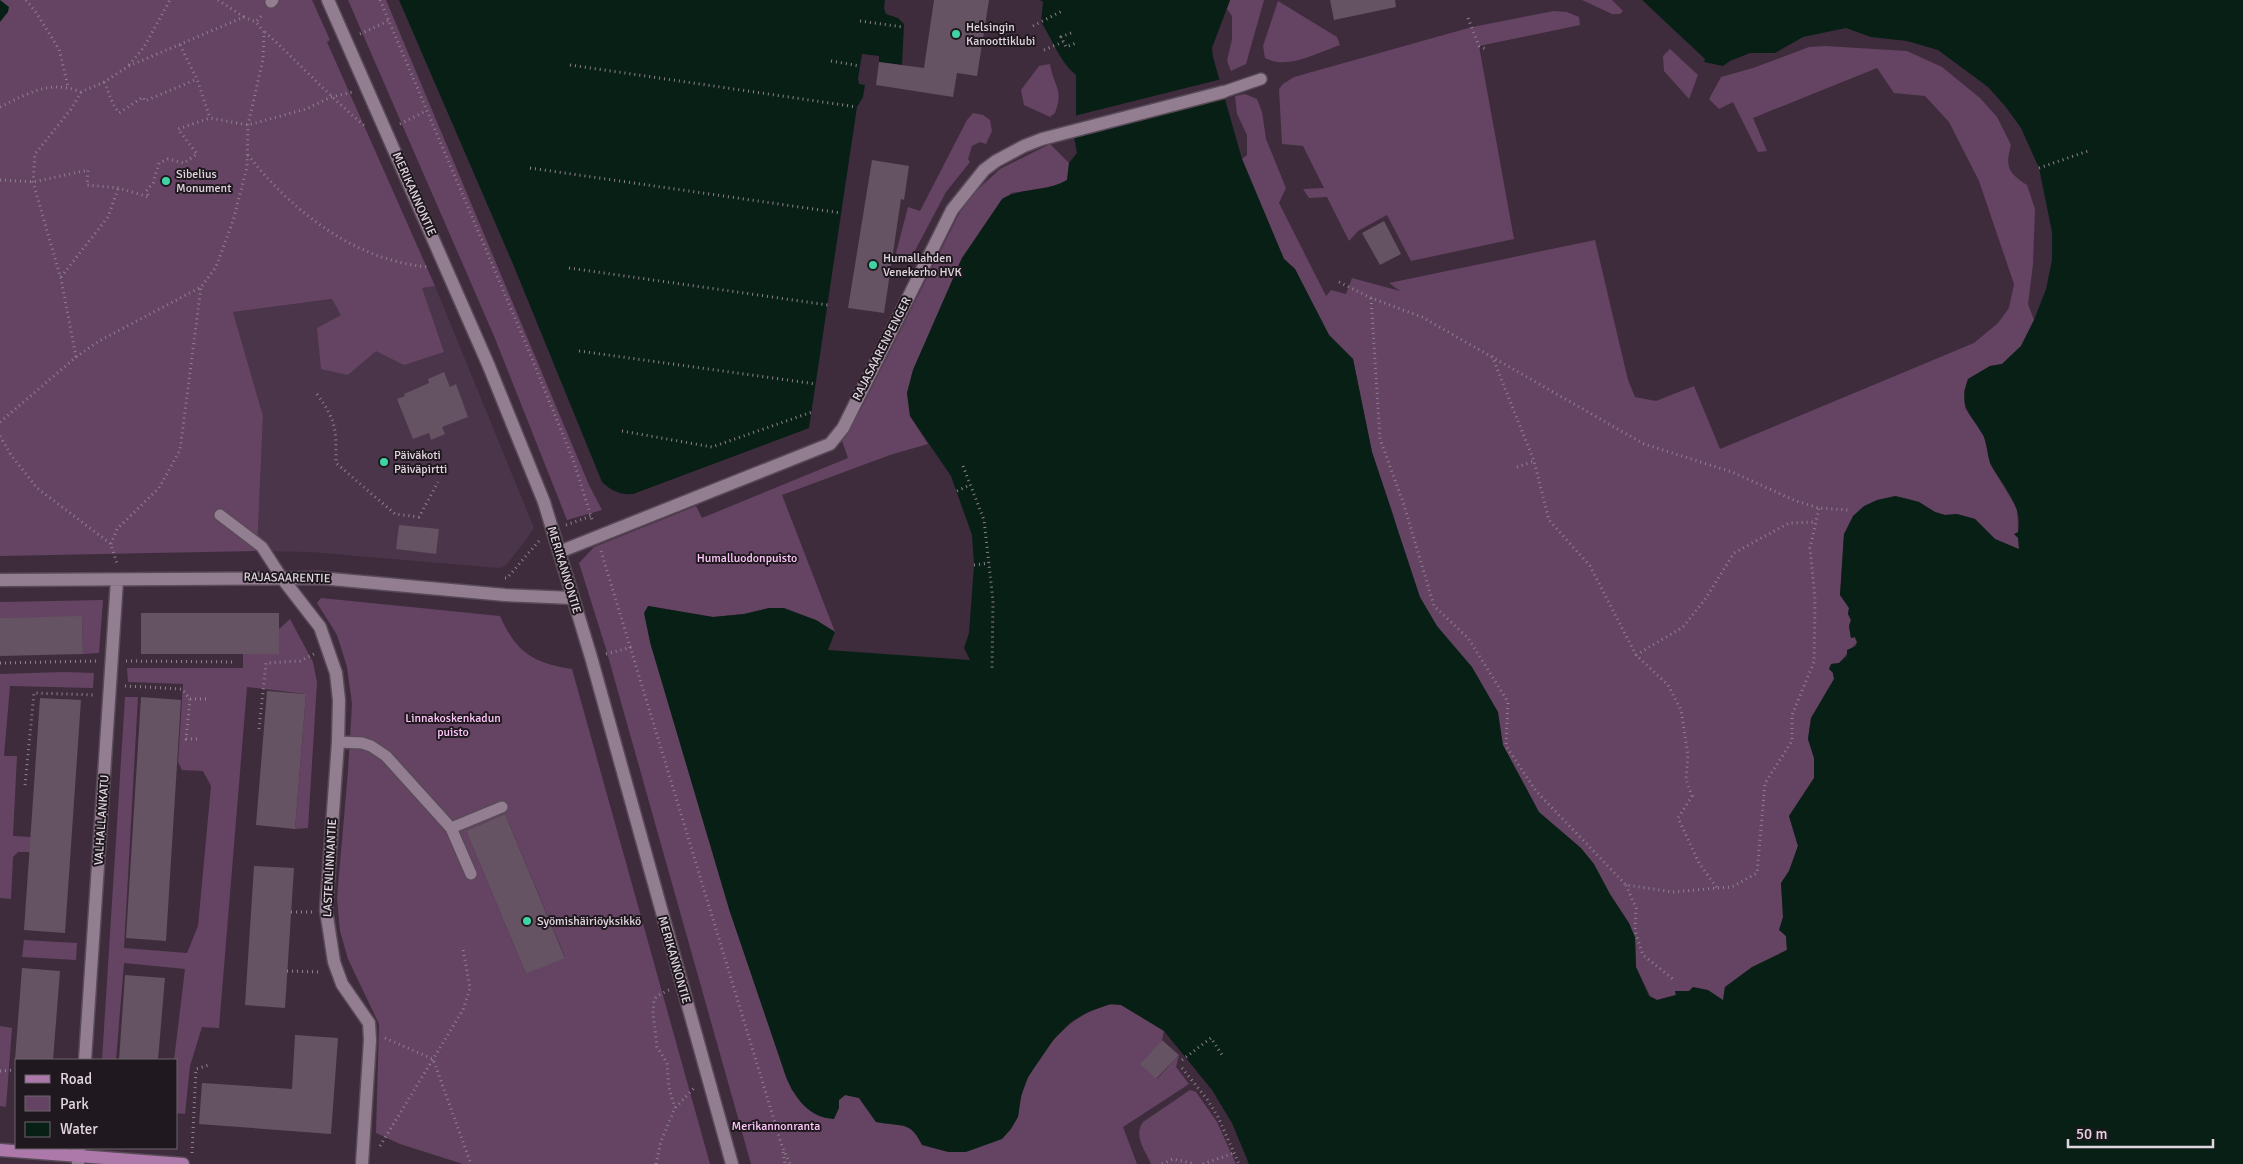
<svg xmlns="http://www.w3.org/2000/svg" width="2243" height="1164" viewBox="0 0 2243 1164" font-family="Signika,sans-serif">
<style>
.built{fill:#4b354a}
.green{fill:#644462;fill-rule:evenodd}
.water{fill:#081f16}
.pier{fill:#3e2c3c}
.building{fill:#655263}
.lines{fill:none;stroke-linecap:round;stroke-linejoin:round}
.lane-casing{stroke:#594a58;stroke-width:14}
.street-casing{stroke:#594a58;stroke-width:15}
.primary-casing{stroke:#594a58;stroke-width:15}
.path{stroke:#8f818e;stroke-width:3;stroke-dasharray:1 4;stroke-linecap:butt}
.lane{stroke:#937e91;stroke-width:11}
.street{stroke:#937e91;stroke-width:12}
.primary{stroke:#ad79aa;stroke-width:12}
.poi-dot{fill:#3ed4a3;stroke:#20181f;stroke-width:2}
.labels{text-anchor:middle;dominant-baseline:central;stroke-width:4;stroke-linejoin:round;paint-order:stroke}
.poi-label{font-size:12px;fill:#e1d6e0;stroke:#20181f;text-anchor:start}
.street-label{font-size:12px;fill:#e1d6e0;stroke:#20181f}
.park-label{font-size:12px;fill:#ffc7fb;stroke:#20181f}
</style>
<rect width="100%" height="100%" fill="#3e2c3c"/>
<path class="built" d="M435,286L534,528L525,541L506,565L499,568L311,552L257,551L263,416L233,312Z"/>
<path class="green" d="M0,0H312L330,40L327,42L435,286L422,288L444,352L404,365L376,351L348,375L321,369L317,328L341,315L332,299L233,312L263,416L257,551L0,556Z
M348,0H386L589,485L602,510L567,520L494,336Z
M1230,0H1264L1246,64L1231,71L1227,61L1232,39V16L1227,9Z
M1582,0H1612L1623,11L1620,14H1612Z
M1278,1L1337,37L1340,45C1317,53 1288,70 1265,58L1263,46Z
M1554,11L1567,12L1579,17L1580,25L1479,46L1514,239L1411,261L1387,215L1358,231L1349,241L1327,197L1309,198L1303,189L1324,188L1303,146L1282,144L1279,89L1283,84L1294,77L1472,27Z
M1825,46L1907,51L1942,67L1980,98L1997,117L2011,145C2005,167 2008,173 2027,185L2035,209L2033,264L2028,304L2034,320L2021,346L2002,364L1990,366L1968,379L1964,391L1965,408L1984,436L1990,463L2017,509L2019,550L1995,539L1975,519L1957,514L1945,515L1935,512L1919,502L1895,496L1844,534L1840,595L1849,608L1848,614L1851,620L1849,626L1851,638L1854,637L1857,642L1839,663L1831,664L1834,679L1811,718L1808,739L1814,758V778L1789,816L1798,846L1789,871L1781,883L1783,917L1780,930L1786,936L1787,950L1753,967L1725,987L1723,1001C1698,983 1701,994 1675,991L1676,995L1657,1000L1650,996L1636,967L1635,937L1528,800L1420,617L1393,514L1372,452L1353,359L1329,335L1295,269L1284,259L1242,159L1247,155V135L1237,114L1235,96L1245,94L1257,99L1262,112L1266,139L1286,188L1279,203L1326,296L1331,290L1346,294L1352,278L1400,291L1389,283L1595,240L1628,380L1635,397L1656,401L1694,386L1720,449L1974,343L1998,323L2009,308L2014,284L1979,181L1949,122L1925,96L1894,93L1877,68L1753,118L1767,151L1758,152L1733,102L1719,109L1709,99L1721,77L1753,68L1809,47Z
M1670,49L1698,75L1689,99L1664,71L1663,56Z
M1050,64C1054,88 1064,88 1055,113L1050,117L1024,105L1021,90L1039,66Z
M973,113L983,115L990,120L992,131L986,144L980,142L972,146L968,159L970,162L946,192L910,260L895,257L908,207L920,211L967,120Z
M1050,144L1069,163L1067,180L1055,187L1011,193L962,258L913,370L907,393L910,416L928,444L890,455L782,495L835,632L816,620L769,608L744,614L713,617L649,606L650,642L730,912L792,1091L839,1108V1100L845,1095L859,1098L876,1122L905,1126L915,1131L1018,1117C1020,1103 1022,1088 1029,1076C1045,1047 1067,1019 1099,1008C1106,1006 1113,1003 1121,1005C1136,1010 1151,1023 1164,1031L1162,1040L1141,1064L1157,1079L1179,1055L1176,1067L1189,1084L1123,1127L1137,1164H751L606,649L579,563L594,547L696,506L702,518L848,458L842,441L861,409L960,212L976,191L1000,169Z
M321,598L500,616C516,652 533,663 572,669L710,1164H463L400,1144L376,1133L379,1024L348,959L340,931L337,898L348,771L352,704L347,667L337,635L317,603ZM505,814L565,957L526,974L466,831Z
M103,600L99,653L83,654L82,617L0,618V602Z
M290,619L313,662L317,682L308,828L295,829L306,694L247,687L219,1028L202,1027L190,1066L185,1114L176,1113V1060H174L185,969L124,963L116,1060H102L125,697H138L124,948L187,953L198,926L211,786L203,771L182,770L178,762L183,684L128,682L127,668H243V654H279V629Z
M64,672L94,673L93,688L10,686L4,756H17L13,836L31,837L30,852H18L13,857L11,899L0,898V674Z
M24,940L77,943L76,960L22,957Z
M0,1026L12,1028L6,1107L0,1106Z
M1190,1090L1196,1092L1217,1122L1236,1164H1151C1145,1150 1133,1136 1143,1122Z"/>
<path class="water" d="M0,0L9,7L8,12L0,22Z
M399,0H885L884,8L886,14L898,18L904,24L902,65L879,62V56L862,54L858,79L859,84L865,85L863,97L857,107L809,428L633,494C621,495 611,491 602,482L513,264Z
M1040,0H1230L1212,48L1213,57L1242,159L1284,259L1295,269L1329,335L1353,359L1372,452L1420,597L1437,626L1472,667L1498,712L1503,745L1539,812L1581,848L1594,864L1610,894L1629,923L1635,937L1636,967L1649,996L1657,1000L1676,995L1675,991H1689L1693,987L1708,990L1723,1000L1725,987L1752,967L1787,950L1786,936L1779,930L1783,917L1781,883L1789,871L1798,846L1789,816L1814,778V758L1808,739L1811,718L1834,679L1833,673L1829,669L1831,664L1839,663L1847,656V650L1856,646L1857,642L1855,637L1851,638L1849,626L1851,620L1848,614L1849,608L1840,595L1844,534L1853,516L1864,506L1877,500L1895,496L1908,499L1919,502L1935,512L1945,515L1957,514L1975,519L1995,539L2019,549L2018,538L2014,534L2018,532C2024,507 2002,485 1991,465C1987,456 1988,445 1983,435C1970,412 1958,408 1968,379L1990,366L2002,364L2021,346L2034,320L2046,289L2052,260V232L2039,168L2021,128L2005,106L1988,87L1938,50L1907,41L1871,37L1846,28L1803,37L1775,53H1750L1730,61L1723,66L1704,62L1705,59L1642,0H2243V1164H1249L1232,1123L1212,1090L1164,1031L1121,1005L1110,1004L1088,1012L1071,1022L1054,1039L1028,1077L1021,1096L1018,1117L1011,1129L1002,1139L966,1152H948L922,1145C910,1120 901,1127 876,1122L859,1098L845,1095L839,1100V1108L834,1119C809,1118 795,1098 786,1077L730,912L650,642L644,613L648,606L713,617L744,614L769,608H784L816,620L835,632L828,650L970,660L964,648L969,633L974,565L972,535L951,476L910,416L907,393L913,370L962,258L1002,199C1022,187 1047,192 1067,180L1069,163L1077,153L1074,137L1076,123V75C1059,61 1053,40 1041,22L1043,2Z"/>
<path class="pier" d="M1640,0H1642L1681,38L1679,40Z
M1222,79L1227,98L1072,137L1074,116Z"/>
<path class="building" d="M934,0H989L977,76L957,73L953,97L876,85L879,62L924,68Z
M1330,0H1395L1396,7L1334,20Z
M872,160L909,166L904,200L901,199L884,313L848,308Z
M1384,221L1401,254L1380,265L1362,233Z
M444,372L450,387L456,384L468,417L442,427L445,434L431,440L429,433L413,439L397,399L405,396L404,394L429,383L428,379Z
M399,525L439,529L436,554L396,549Z
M141,613H279V654H141Z
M82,616L83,654L0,656V618Z
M267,691L306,694L295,829L256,825Z
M141,697L181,700L166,941L126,938Z
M40,698L81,700L65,933L24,930Z
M505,814L565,958L526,974L466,831Z
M254,866L294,868L285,1008L245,1005Z
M22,968L60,971L53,1060H15Z
M125,975L165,978L158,1060H119Z
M295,1035L338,1038L331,1134L199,1124L202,1083L292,1089Z
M1162,1040L1179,1055L1156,1079L1140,1064Z"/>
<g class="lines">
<g class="lane-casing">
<path id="lane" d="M271,2L273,0
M1223,92L1261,79
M220,515L262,547L282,578
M338,742L362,743L371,746L386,756L451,828L471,874
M451,828L502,807"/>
</g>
<g class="street-casing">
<path id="street" d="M328,0L488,364L544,502L591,657L732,1164
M559,552L830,444L843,428L952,210L984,170L996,161L1024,146L1042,139L1223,92
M282,578L320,627L336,673L339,700L338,742L326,910L334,962L342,984L369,1023L370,1040L362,1164
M0,580L320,578L505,595L573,598
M85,1060L117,580
M78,1164L79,1148"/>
</g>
<g class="primary-casing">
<path id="primary" d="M0,1150L183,1164"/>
</g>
<path class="path" d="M26,0L35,11L59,49L68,87
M218,0L244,17
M380,0L526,344L574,462L593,523
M1468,18L1479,46L1488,50
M860,21L903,27
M1033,26L1064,10
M265,32C299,63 330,97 366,127
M1071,33L1061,37L1066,47L1076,43
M360,34L388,21
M180,45L197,79L210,118
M1044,50L1063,42
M831,61L860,66
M129,65L144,47L170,0
M570,65L857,107
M104,82C111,95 109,100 119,113L143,97L145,101L197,79
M0,107C27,94 50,79 81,92L104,82L129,66L244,17L256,22L263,14
M400,124L426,111
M248,155C292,211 355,261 429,267
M530,168L841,213
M2039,168L2088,151
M0,180L33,182L88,170L87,185L118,188L149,197L146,191L153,183L159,163L168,159L184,163L197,154L178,129L210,118L248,125L306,109L331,97L353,92
M569,268L828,305
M61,277L108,217L118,189
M1339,282L1371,298L1422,317L1644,444L1732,472L1796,501L1819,508L1848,510
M1371,298L1380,439L1404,505L1434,606L1468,638L1508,702L1506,746L1536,791L1626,885L1673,892L1717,888L1732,887L1757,873L1765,783L1792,741V715L1814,662L1815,599L1810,548L1819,508
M579,351L816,384
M1492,356L1534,461L1549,520L1590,566L1636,655L1668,685L1681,710L1688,755L1686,779L1692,796L1678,818L1699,863L1717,888
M76,357L99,341L201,287L216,267L233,221L247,167L248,125L263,59L264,32L256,22
M317,394C337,422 336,429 336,463L395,514L419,517L438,482
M0,422L76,357L61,279L33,182L35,154L72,108L81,92
M622,431L712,447L812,412
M0,436L11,455L37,488L111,544L117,564
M963,466L984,520L993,601L992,669
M1517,467L1534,461
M957,491L970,485
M566,525L591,516
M111,544L117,529L159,488L180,450L201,287
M601,551L782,1146L790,1164
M974,565L989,563
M505,578H507L539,541
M606,654L632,647
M1636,655L1683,627L1706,598L1734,553L1789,523L1816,522
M126,661L236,662
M0,663L97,661
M125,686L182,689L190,699L186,739H198
M190,699H206
M259,729L266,663L300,661L314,654
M25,785L34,693L95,695
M1626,885L1636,908L1635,931L1643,955L1673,979
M291,912H313
M287,971L320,972
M669,990L657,996L654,1000L653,1013L657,1047L667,1063L669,1088L675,1108
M385,1038L433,1059L471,1164
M1182,1060L1211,1038L1222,1055
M1182,1068L1207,1099L1218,1117L1239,1164
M0,1071L14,1070
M380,1146L463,1010L470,988L463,949
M783,1152L785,1164
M192,1153L196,1069L209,1065
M656,1164L661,1141L675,1108L695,1087
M1162,1164L1173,1159L1195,1164
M1203,1164L1234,1153"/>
<use href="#lane" class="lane"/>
<use href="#street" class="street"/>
<use href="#primary" class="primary"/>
</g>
<g class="poi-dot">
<circle cx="956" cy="34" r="5"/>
<circle cx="166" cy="181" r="5"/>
<circle cx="873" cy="265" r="5"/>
<circle cx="384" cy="462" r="5"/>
<circle cx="527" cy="921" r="5"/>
</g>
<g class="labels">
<g class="poi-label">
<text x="966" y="27">Helsingin<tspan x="966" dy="14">Kanoottiklubi</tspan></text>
<text x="176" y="174">Sibelius<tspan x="176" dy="14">Monument</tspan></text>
<text x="883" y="258">Humallahden<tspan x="883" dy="14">Venekerho HVK</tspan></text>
<text x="394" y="455">Päiväkoti<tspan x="394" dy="14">Päiväpirtti</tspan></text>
<text x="537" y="921">Syömishäiriöyksikkö</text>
</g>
<g class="street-label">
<text transform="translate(414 194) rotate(66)">MERIKANNONTIE</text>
<text transform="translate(882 349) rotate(-63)">RAJASAARENPENGER</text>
<text transform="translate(564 570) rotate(73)">MERIKANNONTIE</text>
<text transform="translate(287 578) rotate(1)">RAJASAARENTIE</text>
<text transform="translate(102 820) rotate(-86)">VALHALLANKATU</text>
<text transform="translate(330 868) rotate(-87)">LASTENLINNANTIE</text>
<text transform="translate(674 960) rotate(74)">MERIKANNONTIE</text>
</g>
<g class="park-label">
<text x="747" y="558">Humalluodonpuisto</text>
<text x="453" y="718">Linnakoskenkadun<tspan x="453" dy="14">puisto</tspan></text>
<text x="776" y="1126">Merikannonranta</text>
</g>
</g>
<rect x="15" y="1059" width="162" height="90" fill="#20181f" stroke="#6d646c"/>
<rect x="25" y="1075" width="25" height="8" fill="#ad79aa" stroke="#6d646c"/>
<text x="60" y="1084" font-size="15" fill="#e1d6e0">Road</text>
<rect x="25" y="1096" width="25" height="15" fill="#644462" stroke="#6d646c"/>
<text x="60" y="1109" font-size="15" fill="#e1d6e0">Park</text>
<rect x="25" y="1122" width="25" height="15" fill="#081f16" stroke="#6d646c"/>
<text x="60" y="1134" font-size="15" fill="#e1d6e0">Water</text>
<path d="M2068 1139v8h145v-8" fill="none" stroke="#e1d6e0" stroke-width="2.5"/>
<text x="2076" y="1139" font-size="15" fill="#e1d6e0" stroke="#20181f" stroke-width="4" paint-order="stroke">50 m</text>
</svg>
